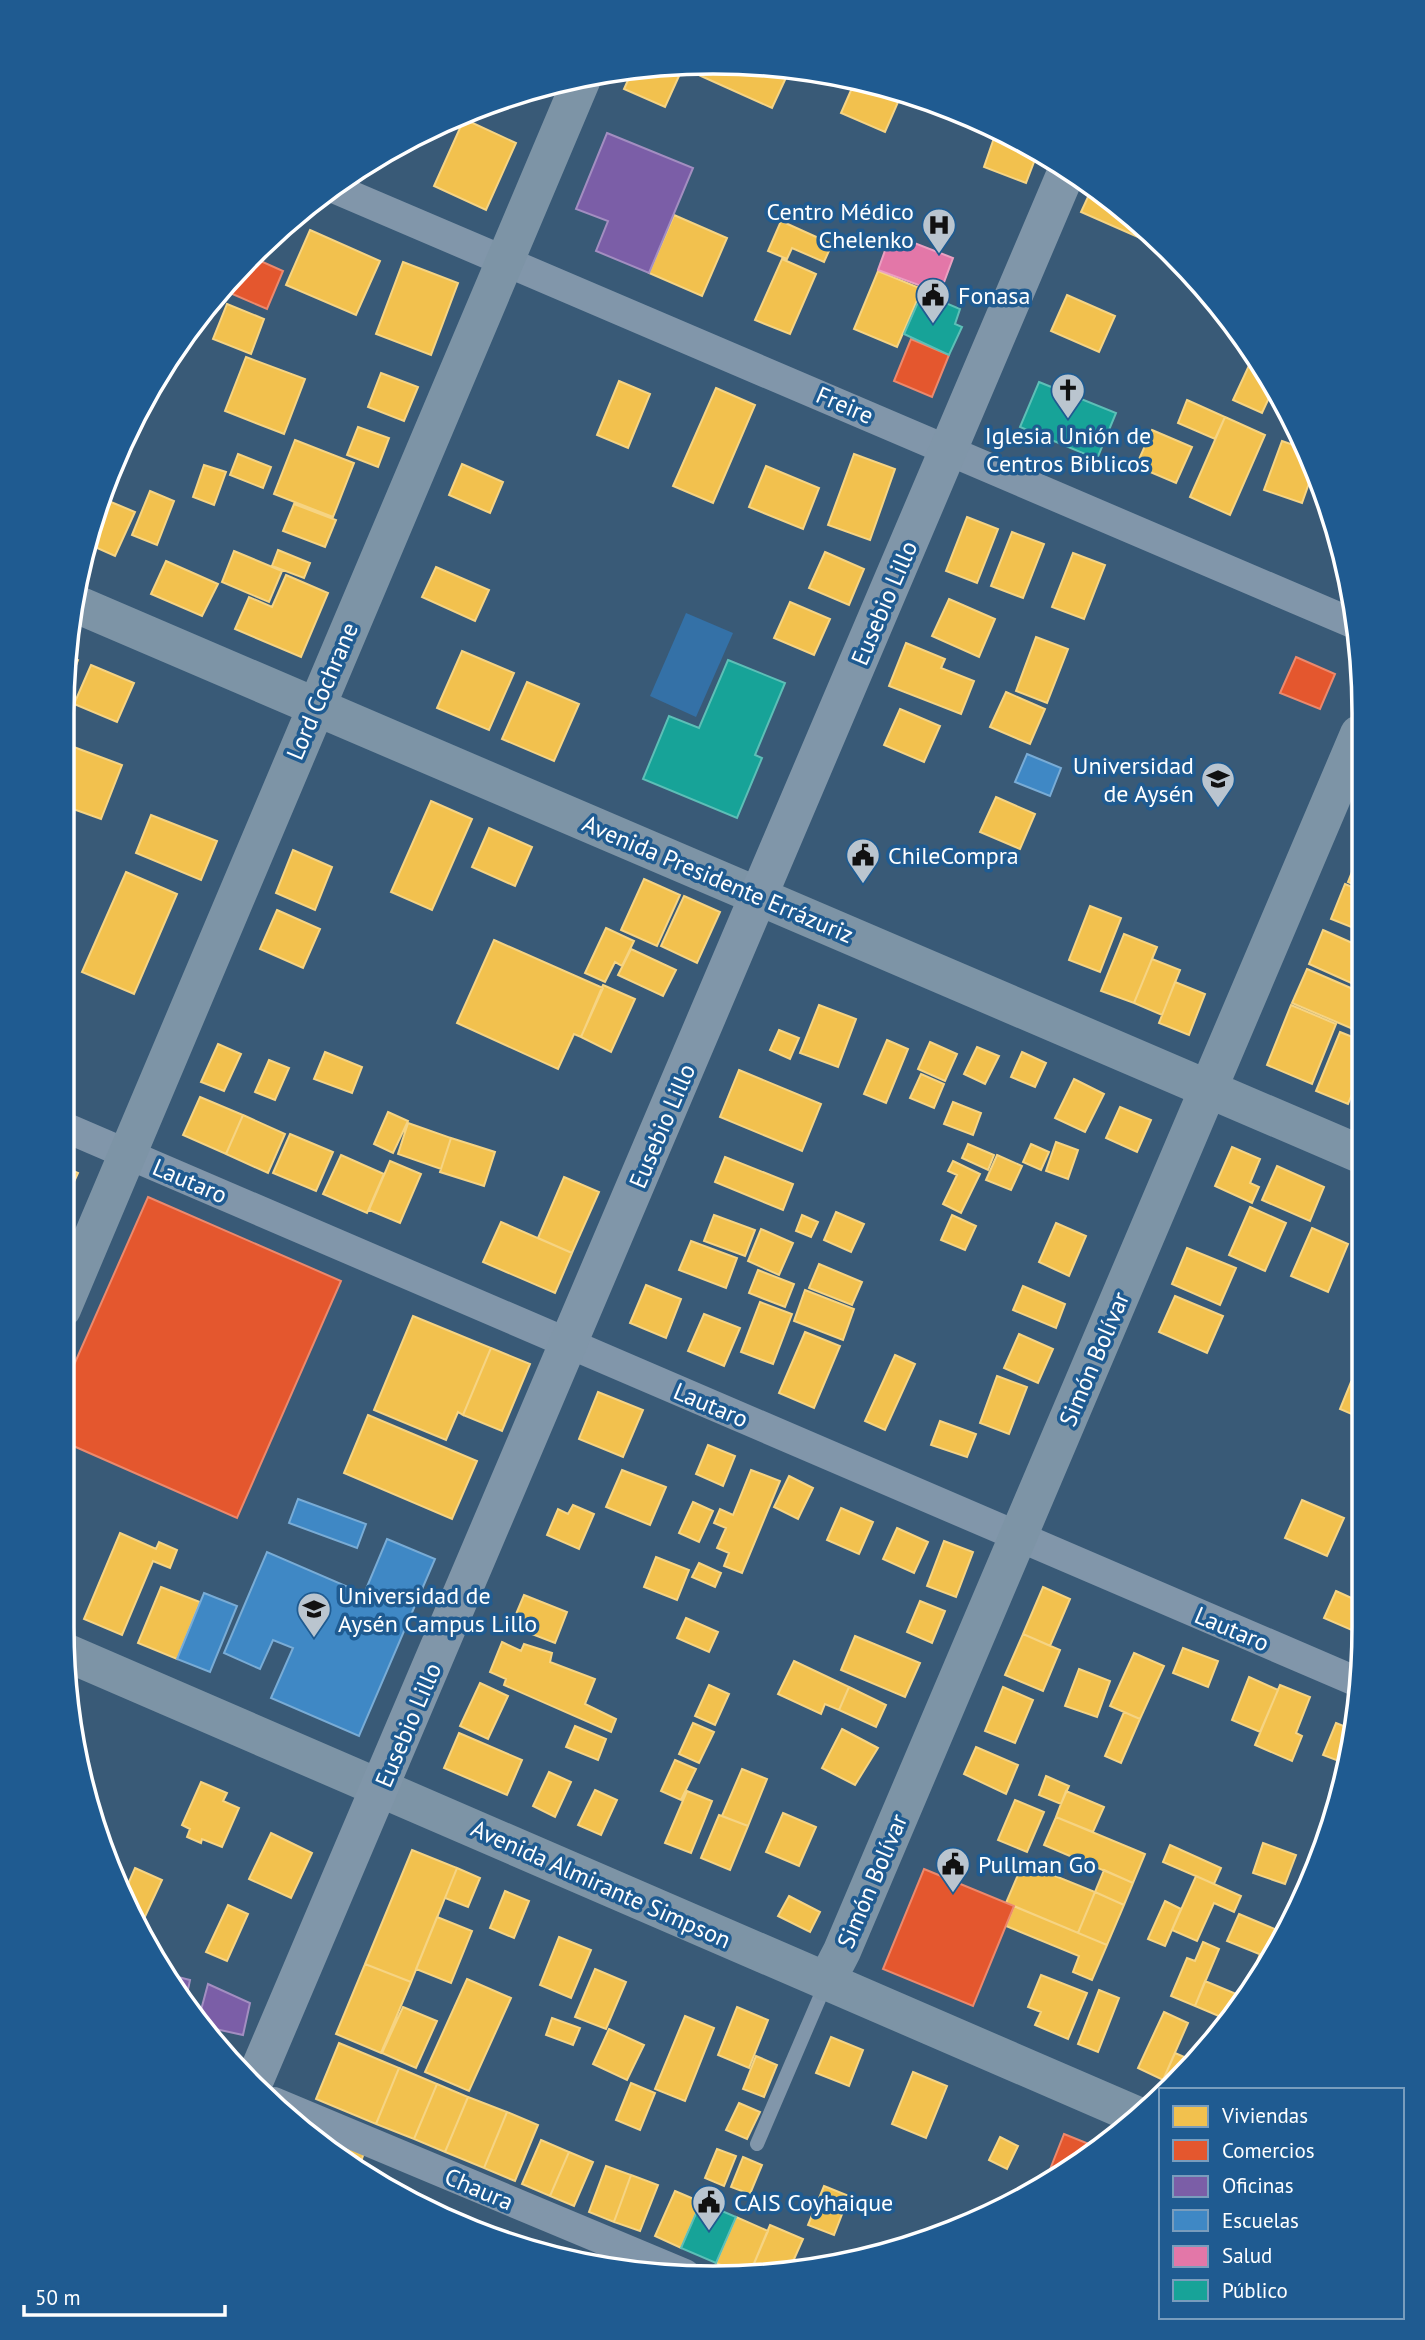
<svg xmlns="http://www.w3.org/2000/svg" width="1425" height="2340" viewBox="0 0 1425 2340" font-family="'PT Sans',sans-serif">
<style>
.pitch{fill:#3471a7}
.homes{fill:#f2c14e;stroke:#f6d483;stroke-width:2}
.shops{fill:#e4572e;stroke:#ec896d;stroke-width:2}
.offices{fill:#7b5ea7;stroke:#a38ec1;stroke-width:2}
.schools{fill:#3f88c5;stroke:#79acd6;stroke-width:2}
.health{fill:#e377a8;stroke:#eba0c2;stroke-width:2}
.public{fill:#17a398;stroke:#5dbfb7;stroke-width:2}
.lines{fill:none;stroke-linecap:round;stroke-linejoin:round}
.lane{stroke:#8196aa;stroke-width:14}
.street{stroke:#8196aa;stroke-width:30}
.secondary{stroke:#7d94a6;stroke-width:38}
.primary{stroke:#8096a9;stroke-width:38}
.labels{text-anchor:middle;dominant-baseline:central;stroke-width:7;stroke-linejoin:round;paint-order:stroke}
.poi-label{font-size:24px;fill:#fff;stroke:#1f5b91;text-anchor:start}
.street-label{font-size:24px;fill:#fff;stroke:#1f5b91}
.rim{fill:none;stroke:#fff;stroke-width:3.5}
</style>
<rect width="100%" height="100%" fill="#395a77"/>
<path class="pitch" d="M686,613L733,633L696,717L650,696Z"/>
<path class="homes" d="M713,61L790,69L772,108L692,72L697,63Z
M658,67L679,76L665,107L624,89L633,69Z
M856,79L902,93L885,132L841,113Z
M464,119L516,143L486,210L434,186Z
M998,130L1038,152L996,136Z
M994,138L1037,154L1026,183L984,167Z
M1093,186L1166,246L1165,249L1081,212Z
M674,215L727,238L702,296L649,273Z
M781,221L832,244L824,262L792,248L787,259L768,251Z
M310,230L380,261L356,315L286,285Z
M782,259L816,274L790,334L755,320Z
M403,262L458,283L431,355L376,334Z
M878,271L922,289L897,347L854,329Z
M1067,295L1115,316L1099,352L1051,331Z
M227,304L264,319L251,354L213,339Z
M246,357L305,379L284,434L225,411Z
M1252,359L1275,385L1262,413L1233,400Z
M381,373L418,387L404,421L368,407Z
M619,381L650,394L628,448L597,435Z
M716,388L755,405L713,503L673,486Z
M1187,400L1225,417L1215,439L1178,423Z
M1225,417L1265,435L1230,515L1190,497Z
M358,427L389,438L378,467L347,455Z
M1152,430L1192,447L1176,483L1136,466Z
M295,440L354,463L333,517L274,494Z
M1282,441L1305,449L1314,469L1302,503L1264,490Z
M238,454L271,467L263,488L230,475Z
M854,454L895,469L870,540L828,525Z
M462,464L503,482L490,513L449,495Z
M204,465L226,472L214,505L193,497Z
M766,466L819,488L803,529L749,507Z
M150,491L174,501L157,545L132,535Z
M99,497L135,512L115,556L88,544Z
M294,504L336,520L325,547L283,531Z
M967,517L998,529L977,583L946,571Z
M1012,532L1044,544L1023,598L991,586Z
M278,550L310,563L304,578L272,566Z
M234,551L282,571L269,602L222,582Z
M825,552L864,569L849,605L809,588Z
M1073,553L1105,565L1084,619L1052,607Z
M166,561L218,584L202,616L151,594Z
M436,567L489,590L475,621L422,597Z
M286,575L328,593L301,657L235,629L249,597L272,607Z
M949,599L995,619L979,657L932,636Z
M790,602L830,619L814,655L774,638Z
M1036,637L1068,649L1047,703L1016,691Z
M906,643L945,659L941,668L974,681L961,714L889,686Z
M462,651L514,673L489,730L437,708Z
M66,655L78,660L63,700V670Z
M91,665L134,683L117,722L74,704Z
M527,682L579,704L554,761L502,739Z
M1006,692L1045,709L1030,744L990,727Z
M900,709L940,726L924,762L884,745Z
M63,743L122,765L101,819L62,805Z
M996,797L1035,814L1020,849L980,832Z
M431,801L472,819L432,910L391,892Z
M151,815L217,841L201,880L136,853Z
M489,828L532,847L515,886L472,867Z
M293,850L332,867L315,910L276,893Z
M1358,857L1359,858V887L1348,882Z
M126,872L177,894L134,994L82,972Z
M644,879L680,895L657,946L621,930Z
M1345,884L1359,890V930L1331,919Z
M684,896L720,912L697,963L661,946Z
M1090,906L1121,918L1100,972L1069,960Z
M277,910L320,929L303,968L260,949Z
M606,928L634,941L622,966L615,962L605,982L585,973Z
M1323,930L1359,946L1360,987L1309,964Z
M1124,934L1157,947L1134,1003L1101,991Z
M494,940L603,988L581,1037L574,1034L558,1069L457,1023Z
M631,949L676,970L663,996L618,975Z
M1152,959L1180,970L1162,1015L1134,1003Z
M1307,969L1360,992V1032L1292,1003Z
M1175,982L1205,994L1189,1035L1159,1023Z
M603,985L635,999L611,1052L581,1037Z
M819,1005L856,1019L838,1067L800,1053Z
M1291,1005L1336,1024L1312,1084L1267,1065Z
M779,1030L799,1038L790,1059L770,1050Z
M1340,1032L1360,1040V1075L1348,1104L1316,1091Z
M887,1040L908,1049L886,1103L864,1094Z
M930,1042L957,1054L945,1081L918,1069Z
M218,1044L241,1054L224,1091L201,1082Z
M977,1047L999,1056L985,1084L964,1074Z
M325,1052L362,1067L352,1093L314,1079Z
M1022,1052L1046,1063L1035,1087L1011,1077Z
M269,1060L289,1068L275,1100L255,1092Z
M739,1070L821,1104L802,1151L720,1117Z
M921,1074L944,1084L934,1108L910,1098Z
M1074,1079L1104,1094L1085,1132L1055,1118Z
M200,1097L243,1115L226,1154L183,1135Z
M953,1102L981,1113L973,1135L944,1124Z
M1120,1107L1151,1120L1137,1152L1106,1138Z
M388,1112L408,1121L393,1153L374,1144Z
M243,1115L285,1134L268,1173L226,1154Z
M408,1123L451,1138L441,1169L398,1154Z
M290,1134L333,1152L316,1191L273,1173Z
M451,1138L495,1152L484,1186L440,1172Z
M1056,1142L1078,1150L1068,1179L1046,1171Z
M968,1144L994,1155L988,1170L962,1158Z
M1031,1144L1049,1152L1041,1170L1023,1162Z
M1232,1147L1260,1159L1250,1183L1259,1187L1252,1203L1215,1186Z
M341,1155L384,1174L367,1213L323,1194Z
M997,1155L1022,1166L1011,1190L986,1180Z
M725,1157L793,1184L783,1210L715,1182Z
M390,1161L421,1174L400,1223L369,1210Z
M953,1161L980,1174L961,1213L943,1204L957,1175L948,1171Z
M62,1166L78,1173L62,1208Z
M1277,1166L1324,1187L1310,1221L1262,1200Z
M564,1177L599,1192L572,1253L538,1238Z
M1250,1207L1286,1223L1265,1271L1229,1255Z
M836,1212L864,1224L851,1252L824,1240Z
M714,1215L755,1230L745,1256L704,1241Z
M802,1215L818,1222L811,1237L796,1231Z
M952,1215L976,1226L965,1250L941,1240Z
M501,1222L572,1253L555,1293L483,1262Z
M1056,1223L1086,1236L1069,1276L1039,1262Z
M1312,1228L1348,1244L1328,1292L1291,1276Z
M761,1229L793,1243L779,1275L748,1261Z
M691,1241L737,1258L726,1288L679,1270Z
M1187,1248L1236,1268L1220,1305L1172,1284Z
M819,1264L862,1282L852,1305L809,1288Z
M758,1270L794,1284L785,1307L749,1293Z
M646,1285L681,1299L666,1338L630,1323Z
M1023,1286L1065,1304L1056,1328L1013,1310Z
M805,1290L854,1309L843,1340L794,1321Z
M1175,1296L1223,1316L1207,1353L1159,1332Z
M760,1302L792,1314L773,1364L741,1352Z
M704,1314L740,1328L724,1366L688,1351Z
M413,1316L491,1348L463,1415L458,1412L446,1440L374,1410Z
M805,1332L840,1346L814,1408L779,1393Z
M1019,1334L1053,1349L1038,1383L1004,1368Z
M491,1348L530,1364L502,1431L463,1415Z
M895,1355L915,1364L885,1430L865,1421Z
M997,1376L1027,1387L1009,1434L980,1423Z
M1351,1382L1361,1386V1418L1340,1409Z
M598,1392L643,1410L623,1457L579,1439Z
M368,1415L477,1461L452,1519L344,1473Z
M940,1421L976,1434L967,1457L931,1445Z
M708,1445L735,1456L723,1486L696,1474Z
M622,1470L666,1487L650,1525L606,1507Z
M751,1470L780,1481L742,1573L724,1566L729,1553L717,1548L726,1528L714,1523L720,1509L733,1515Z
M789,1476L813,1488L798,1519L774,1507Z
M1302,1500L1344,1518L1327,1556L1285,1538Z
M693,1502L713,1511L699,1542L679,1533Z
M573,1505L594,1514L579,1549L547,1535L558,1509L568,1514Z
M841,1508L873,1522L859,1554L827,1540Z
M897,1528L928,1542L914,1573L883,1559Z
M120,1533L156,1549L159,1542L177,1550L170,1568L153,1561L122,1635L84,1619Z
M944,1541L973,1552L956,1597L927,1586Z
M656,1557L689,1570L677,1600L644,1587Z
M699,1563L721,1573L715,1587L692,1577Z
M161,1587L200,1602L177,1659L138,1643Z
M1043,1587L1070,1599L1050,1646L1023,1634Z
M1336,1591L1356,1600L1352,1609L1361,1613L1354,1631L1324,1618Z
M524,1595L567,1612L555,1643L511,1626Z
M920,1601L945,1611L932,1643L907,1632Z
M686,1618L718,1632L709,1652L677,1638Z
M1023,1634L1060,1650L1043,1691L1005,1675Z
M855,1636L920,1663L905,1697L841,1670Z
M502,1642L521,1651L524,1644L552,1653L550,1662L595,1679L585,1704L616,1719L611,1732L504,1685L506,1679L490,1672Z
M1183,1648L1218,1661L1208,1687L1173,1673Z
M1134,1653L1164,1666L1140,1719L1110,1706Z
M794,1661L849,1687L839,1710L825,1704L821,1714L778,1694Z
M1079,1669L1110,1681L1097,1717L1065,1706Z
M1249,1677L1278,1690L1260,1732L1232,1720Z
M480,1683L508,1696L488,1739L460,1726Z
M709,1685L729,1694L715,1725L695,1716Z
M1280,1685L1310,1697L1296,1733L1302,1736L1292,1761L1255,1745Z
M849,1687L886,1705L876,1727L839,1710Z
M1003,1687L1033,1700L1015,1743L985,1731Z
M1124,1712L1140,1719L1121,1763L1105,1756Z
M693,1723L714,1732L699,1763L679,1754Z
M1336,1723L1351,1729L1344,1763L1323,1755Z
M575,1726L606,1739L598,1760L566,1747Z
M842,1729L878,1748L855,1785L822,1768Z
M459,1733L522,1760L507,1795L444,1768Z
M976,1747L1018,1765L1006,1794L964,1774Z
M675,1760L696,1769L681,1800L661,1791Z
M742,1769L767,1779L748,1826L722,1816Z
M549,1772L571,1782L555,1817L533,1806Z
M1046,1776L1069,1786L1061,1804L1039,1795Z
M201,1782L227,1793L223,1801L239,1808L222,1847L202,1839L201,1843L187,1837L190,1829L182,1825Z
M595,1790L617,1800L601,1835L578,1825Z
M687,1791L712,1801L691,1853L665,1843Z
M1066,1791L1104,1807L1093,1832L1056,1817Z
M1015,1800L1044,1812L1027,1852L998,1840Z
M783,1813L816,1827L799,1866L766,1852Z
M719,1815L748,1826L730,1870L701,1858Z
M1056,1817L1145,1854L1133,1883L1044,1845Z
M271,1833L312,1853L291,1898L249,1879Z
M1263,1843L1296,1855L1285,1884L1253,1873Z
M1170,1845L1221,1868L1214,1884L1163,1862Z
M412,1850L457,1868L411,1982L365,1964Z
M1023,1863L1095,1892L1078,1933L1006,1903Z
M1307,1864L1314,1867L1292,1911L1287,1909Z
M135,1868L162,1880L142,1923L125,1891Z
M457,1868L480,1878L468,1907L445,1898Z
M1104,1870L1133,1883L1124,1905L1095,1892Z
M1196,1876L1241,1896L1234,1912L1214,1903L1197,1941L1172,1930Z
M505,1891L529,1901L514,1938L490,1928Z
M1095,1892L1124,1905L1107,1945L1078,1933Z
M789,1896L820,1912L810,1932L778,1916Z
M1165,1901L1181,1909L1165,1946L1148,1939Z
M228,1905L248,1914L227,1961L206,1952Z
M1014,1906L1107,1945L1092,1980L1073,1972L1079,1956L1006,1926Z
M1239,1914L1282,1932L1269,1958L1227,1941Z
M437,1917L472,1931L451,1983L416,1969Z
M559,1937L591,1950L571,1998L540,1985Z
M1203,1942L1219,1949L1195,2006L1171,1996L1187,1958L1195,1961Z
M1260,1954L1269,1958L1253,1990L1246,1988Z
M365,1964L411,1982L381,2053L336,2034Z
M595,1969L626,1982L606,2029L575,2017Z
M1041,1975L1087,1993L1068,2039L1035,2025L1041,2012L1028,2007Z
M467,1979L511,1998L469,2091L425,2072Z
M1205,1981L1246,1998L1226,2019L1195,2006Z
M1099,1990L1119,1998L1098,2052L1078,2044Z
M403,2007L437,2021L416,2068L382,2053Z
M737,2007L768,2020L749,2068L718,2055Z
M1164,2012L1188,2023L1163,2080L1138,2068Z
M685,2016L714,2028L685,2101L655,2089Z
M552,2018L580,2028L573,2045L546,2035Z
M609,2029L644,2045L627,2080L593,2064Z
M831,2037L863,2050L849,2086L816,2073Z
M339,2043L399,2068L376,2124L316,2099Z
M1175,2053L1189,2059L1167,2082L1163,2080Z
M756,2056L777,2065L764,2097L743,2089Z
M399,2068L437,2084L414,2139L376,2124Z
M913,2072L947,2086L926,2138L892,2124Z
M631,2083L655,2093L640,2130L616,2120Z
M437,2084L468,2097L445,2152L414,2139Z
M468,2097L507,2112L484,2168L445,2152Z
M739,2103L760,2112L747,2139L726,2130Z
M507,2112L538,2125L515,2181L484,2168Z
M1000,2137L1018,2146L1007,2169L989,2160Z
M314,2138L364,2153L359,2167L316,2144Z
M541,2140L569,2152L550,2196L522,2184Z
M717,2149L736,2156L724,2186L705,2178Z
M569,2152L593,2162L574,2206L550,2196Z
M743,2157L762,2165L750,2194L731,2187Z
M606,2166L631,2175L614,2222L589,2212Z
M631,2175L658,2185L640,2231L614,2222Z
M824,2186L849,2196L834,2235L808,2225Z
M675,2191L701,2202L681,2248L655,2236Z
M736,2217L768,2231L750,2273L742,2274L716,2263Z
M770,2225L803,2239L791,2266L750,2273Z"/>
<path class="shops" d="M249,256L283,271L267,309L230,293Z
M911,339L949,355L932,397L894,381Z
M1296,657L1335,674L1320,709L1280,693Z
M148,1197L341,1281L237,1518L62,1441V1392Z
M61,1523L71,1527L61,1551Z
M924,1869L1014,1906L973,2006L883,1969Z
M1064,2134L1094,2146L1091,2154L1047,2177Z"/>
<path class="offices" d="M607,133L693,168L649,273L596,251L608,221L576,209Z
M170,1975L190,1980L185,2004Z
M208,1984L250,2003L243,2035L197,2025Z"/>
<path class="schools" d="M1027,754L1061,768L1050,796L1015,782Z
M298,1499L366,1524L357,1548L289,1523Z
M387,1539L435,1559L359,1736L271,1698L293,1648L273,1640L260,1669L224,1653L267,1552L364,1594Z
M204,1593L237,1606L210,1672L177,1659Z"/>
<path class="health" d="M891,234L953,258L940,293L878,270Z"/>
<path class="public" d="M922,293L960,309L955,324L962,327L949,355L904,334Z
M1039,382L1116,413L1097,459L1020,427Z
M728,660L785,683L755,755L762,758L737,818L643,779L669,716L699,728Z
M701,2202L736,2217L716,2263L681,2248Z"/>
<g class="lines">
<path class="lane" d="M757,2144L826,1983"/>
<path class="street" d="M331,187L1357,625
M62,1126L1360,1683
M274,2102L685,2274"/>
<path class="secondary" d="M76,604L1360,1154
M62,1309L584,74
M65,1652L1136,2115
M826,1982L842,1951L1359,734"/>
<path class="primary" d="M254,2082L1068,168"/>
</g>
<defs>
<g id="hospital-pin" transform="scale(1.75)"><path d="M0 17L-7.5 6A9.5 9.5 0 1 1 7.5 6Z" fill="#bac5cf" stroke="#1f5b91"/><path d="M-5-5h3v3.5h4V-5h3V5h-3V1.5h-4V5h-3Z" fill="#111"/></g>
<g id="civic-pin" transform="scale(1.75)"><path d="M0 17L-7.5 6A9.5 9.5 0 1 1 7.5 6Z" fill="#bac5cf" stroke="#1f5b91"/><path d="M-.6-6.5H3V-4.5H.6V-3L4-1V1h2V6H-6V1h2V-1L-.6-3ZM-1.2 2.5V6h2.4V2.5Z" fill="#111"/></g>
<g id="church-pin" transform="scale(1.75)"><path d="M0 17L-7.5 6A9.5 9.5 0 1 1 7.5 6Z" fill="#bac5cf" stroke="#1f5b91"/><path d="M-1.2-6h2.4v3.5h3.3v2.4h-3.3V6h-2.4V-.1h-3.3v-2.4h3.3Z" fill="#111"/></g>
<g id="university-pin" transform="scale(1.75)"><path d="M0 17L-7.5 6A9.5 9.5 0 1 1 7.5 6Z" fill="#bac5cf" stroke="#1f5b91"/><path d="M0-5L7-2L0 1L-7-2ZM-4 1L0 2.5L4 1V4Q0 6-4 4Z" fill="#111"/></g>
</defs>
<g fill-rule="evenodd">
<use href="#hospital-pin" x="939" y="225"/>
<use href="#civic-pin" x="933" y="295"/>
<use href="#church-pin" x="1068" y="390"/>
<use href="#university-pin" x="1218" y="779"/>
<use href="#civic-pin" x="863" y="855"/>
<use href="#university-pin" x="314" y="1609"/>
<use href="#civic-pin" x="953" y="1864"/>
<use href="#civic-pin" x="709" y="2202"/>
</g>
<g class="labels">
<g class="poi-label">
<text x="914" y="211" text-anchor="end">Centro Médico<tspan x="914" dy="28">Chelenko</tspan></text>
<text x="958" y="295">Fonasa</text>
<text x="1068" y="435" text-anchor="middle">Iglesia Unión de<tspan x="1068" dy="28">Centros Biblicos</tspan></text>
<text x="1194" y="765" text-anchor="end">Universidad<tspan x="1194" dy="28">de Aysén</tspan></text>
<text x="888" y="855">ChileCompra</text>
<text x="338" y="1595">Universidad de<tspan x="338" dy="28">Aysén Campus Lillo</tspan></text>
<text x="978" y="1864">Pullman Go</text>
<text x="734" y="2202">CAIS Coyhaique</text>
</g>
<g class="street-label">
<text transform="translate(845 405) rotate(23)">Freire</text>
<text transform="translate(884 603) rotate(-67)">Eusebio Lillo</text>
<text transform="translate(322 691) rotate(-67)">Lord Cochrane</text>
<text transform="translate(718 879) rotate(23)">Avenida Presidente Errázuriz</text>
<text transform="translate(662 1126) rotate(-67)">Eusebio Lillo</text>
<text transform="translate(190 1181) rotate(23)">Lautaro</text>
<text transform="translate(1094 1359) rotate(-67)">Simón Bolívar</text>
<text transform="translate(711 1405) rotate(23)">Lautaro</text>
<text transform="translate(1232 1629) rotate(23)">Lautaro</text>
<text transform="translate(408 1725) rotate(-67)">Eusebio Lillo</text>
<text transform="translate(872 1881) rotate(-67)">Simón Bolívar</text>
<text transform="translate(601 1884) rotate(24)">Avenida Almirante Simpson</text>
<text transform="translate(479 2189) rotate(23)">Chaura</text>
</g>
</g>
<path d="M0 0H1425V2340H0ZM713 74H713A639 639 0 0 1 1352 713V1627A639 639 0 0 1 713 2266H713A639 639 0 0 1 74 1627V713A639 639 0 0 1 713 74Z" fill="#1f5b91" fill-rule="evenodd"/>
<path class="rim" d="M713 74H713A639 639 0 0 1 1352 713V1627A639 639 0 0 1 713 2266H713A639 639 0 0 1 74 1627V713A639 639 0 0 1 713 74Z"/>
<rect x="1159" y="2088" width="245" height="231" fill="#1f5b91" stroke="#799dbd" stroke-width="2"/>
<rect x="1173" y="2106" width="35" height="21" fill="#f2c14e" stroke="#799dbd" stroke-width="2"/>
<text x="1222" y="2123" font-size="21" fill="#ffffff">Viviendas</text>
<rect x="1173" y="2140" width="35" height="21" fill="#e4572e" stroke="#799dbd" stroke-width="2"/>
<text x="1222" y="2158" font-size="21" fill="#ffffff">Comercios</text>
<rect x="1173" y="2176" width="35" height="21" fill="#7b5ea7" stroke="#799dbd" stroke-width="2"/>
<text x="1222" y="2193" font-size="21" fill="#ffffff">Oficinas</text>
<rect x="1173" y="2210" width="35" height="21" fill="#3f88c5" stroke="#799dbd" stroke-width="2"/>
<text x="1222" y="2228" font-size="21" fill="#ffffff">Escuelas</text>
<rect x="1173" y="2246" width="35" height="21" fill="#e377a8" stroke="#799dbd" stroke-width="2"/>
<text x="1222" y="2263" font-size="21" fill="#ffffff">Salud</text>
<rect x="1173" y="2280" width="35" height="21" fill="#17a398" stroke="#799dbd" stroke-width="2"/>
<text x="1222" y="2298" font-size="21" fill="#ffffff">Público</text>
<path d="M24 2305v10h201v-10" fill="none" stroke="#ffffff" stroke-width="3.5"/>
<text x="35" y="2305" font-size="21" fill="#ffffff" stroke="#1f5b91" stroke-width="5" paint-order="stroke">50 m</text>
</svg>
